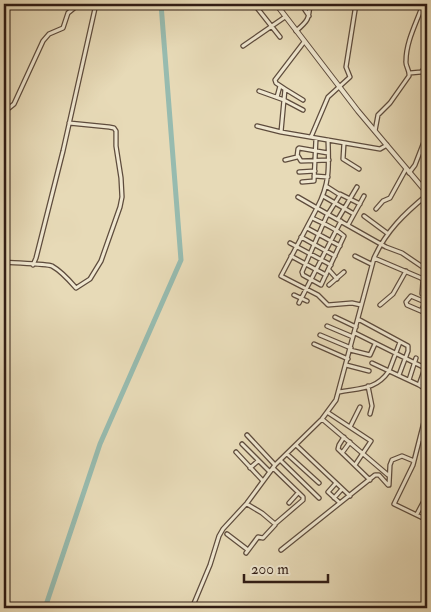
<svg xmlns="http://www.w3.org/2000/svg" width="431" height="612" viewBox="0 0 431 612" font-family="'IM FELL Double Pica',serif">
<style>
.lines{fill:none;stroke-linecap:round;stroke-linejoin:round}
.river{stroke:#97bbaf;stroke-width:5}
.minor-casing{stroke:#5e4c3d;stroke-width:5.5}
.tertiary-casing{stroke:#5e4c3d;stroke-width:6}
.minor{stroke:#efe7d0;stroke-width:3}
.tertiary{stroke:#efe7d0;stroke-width:4}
</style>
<rect width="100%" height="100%" fill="#e7dab7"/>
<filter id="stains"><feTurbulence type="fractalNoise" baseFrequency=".004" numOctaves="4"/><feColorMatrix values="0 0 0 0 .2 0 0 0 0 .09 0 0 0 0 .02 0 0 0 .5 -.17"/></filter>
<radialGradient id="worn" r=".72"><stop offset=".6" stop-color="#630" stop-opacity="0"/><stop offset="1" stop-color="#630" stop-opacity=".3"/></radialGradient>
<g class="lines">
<path class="river" d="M45,608L100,444L181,260L161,4"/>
<g class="minor-casing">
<path id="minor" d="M254,4L280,37
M301,4L309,16
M296,31C308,21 309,19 310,4
M304,42L275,80L276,83L285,89L281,132L380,149L387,145
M243,46L285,17
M410,73L421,72L427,66
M285,89L303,100
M259,91L284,100L303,110
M277,97L280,86
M4,106L9,108L14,104L43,41L49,34L63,28L68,13L79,4
M257,126L281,132
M375,131L378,115L390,103L409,76C410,70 405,66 406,61C406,41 417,22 423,4
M311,137L328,97L350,77L346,67L356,4
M328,140C329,166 330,184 317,208L386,247L402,253L427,270
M344,143L343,159L359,169
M298,156L301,161L329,160
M285,160L297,157L298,149L299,148L328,153
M299,172L315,171
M409,173L415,165L427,134
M314,176L328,177
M302,182L314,181L316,138
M326,186L340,195L328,214
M340,194L360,204
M323,196L354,214
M298,197L317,208L281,276L318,295L328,305L352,303L361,305
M376,209L383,201L390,198L406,169
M364,216L387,233
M312,218C323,223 335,228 344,236L321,285L303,275L302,272L328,213
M338,219L357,187
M348,225L364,196
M307,228L340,246
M301,237L335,256
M290,243L331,265
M291,256L326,275
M355,256L371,264
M374,258L421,278L423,280L422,294L427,296
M4,262C13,263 47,264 52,266C61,271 70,281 76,288L90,279L101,261L120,207L122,197L121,178L116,146V131L114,128L109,127L69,123
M33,265L36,258L63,151L96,4
M329,270L337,279
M329,285L344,272
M294,295L307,301
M427,302L425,303L421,311L427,314
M299,303L341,221
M380,305L393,294L406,271
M421,311L407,305L406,302L411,296L425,302
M335,317L356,327
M358,319L408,346V351L399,375
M327,326L353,337
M355,333L425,368L419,385
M320,335L351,348
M314,344L348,359
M350,350L370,355L375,344
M372,363L389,371L400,342
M346,365L369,371
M409,380L416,358
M368,386L372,406L370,414
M339,392C360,388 376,390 389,371L419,385L427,390
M427,410L413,465L394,504L427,520
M327,412L371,441L355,465
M322,419L388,475
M350,427L360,407
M247,435L275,465
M344,437L339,445L338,449L370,480
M421,439L427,441
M242,444L270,472
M296,445L350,496
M236,452L263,481
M342,453L350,442
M287,454L319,483
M280,460L319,498
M250,468L258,461
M336,483L328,492L340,503
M389,485L390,465L392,460L402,456L414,461
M334,498L342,489
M289,503L298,493
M247,504L262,513L275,524L303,500V497L273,468
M417,514L427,495
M227,534L248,550
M427,538L424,551L425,555L427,557
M281,550L375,475H379L388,485
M246,553L258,537L263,538L275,525
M192,608L210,565L219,536L223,529L247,503L275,465L322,419L336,400L374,258C386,231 405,213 427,195
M405,608L408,605L414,608"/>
</g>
<g class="tertiary-casing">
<path id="tertiary" d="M276,4L358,111L427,193"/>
</g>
<use href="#minor" class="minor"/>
<use href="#tertiary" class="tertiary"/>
</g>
<rect width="431" height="612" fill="none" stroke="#e7dab7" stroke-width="20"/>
<rect x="5" y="5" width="421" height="602" fill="none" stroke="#301c14" stroke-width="2.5"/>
<rect x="10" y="10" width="411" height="592" fill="none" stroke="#301c14"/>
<path d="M244 574v8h84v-8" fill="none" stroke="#301c14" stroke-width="2.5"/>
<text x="251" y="574" font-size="15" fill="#301c14" stroke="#efe7d0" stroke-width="4" paint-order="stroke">200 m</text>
<rect width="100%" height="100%" filter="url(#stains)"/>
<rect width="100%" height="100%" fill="url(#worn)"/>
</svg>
